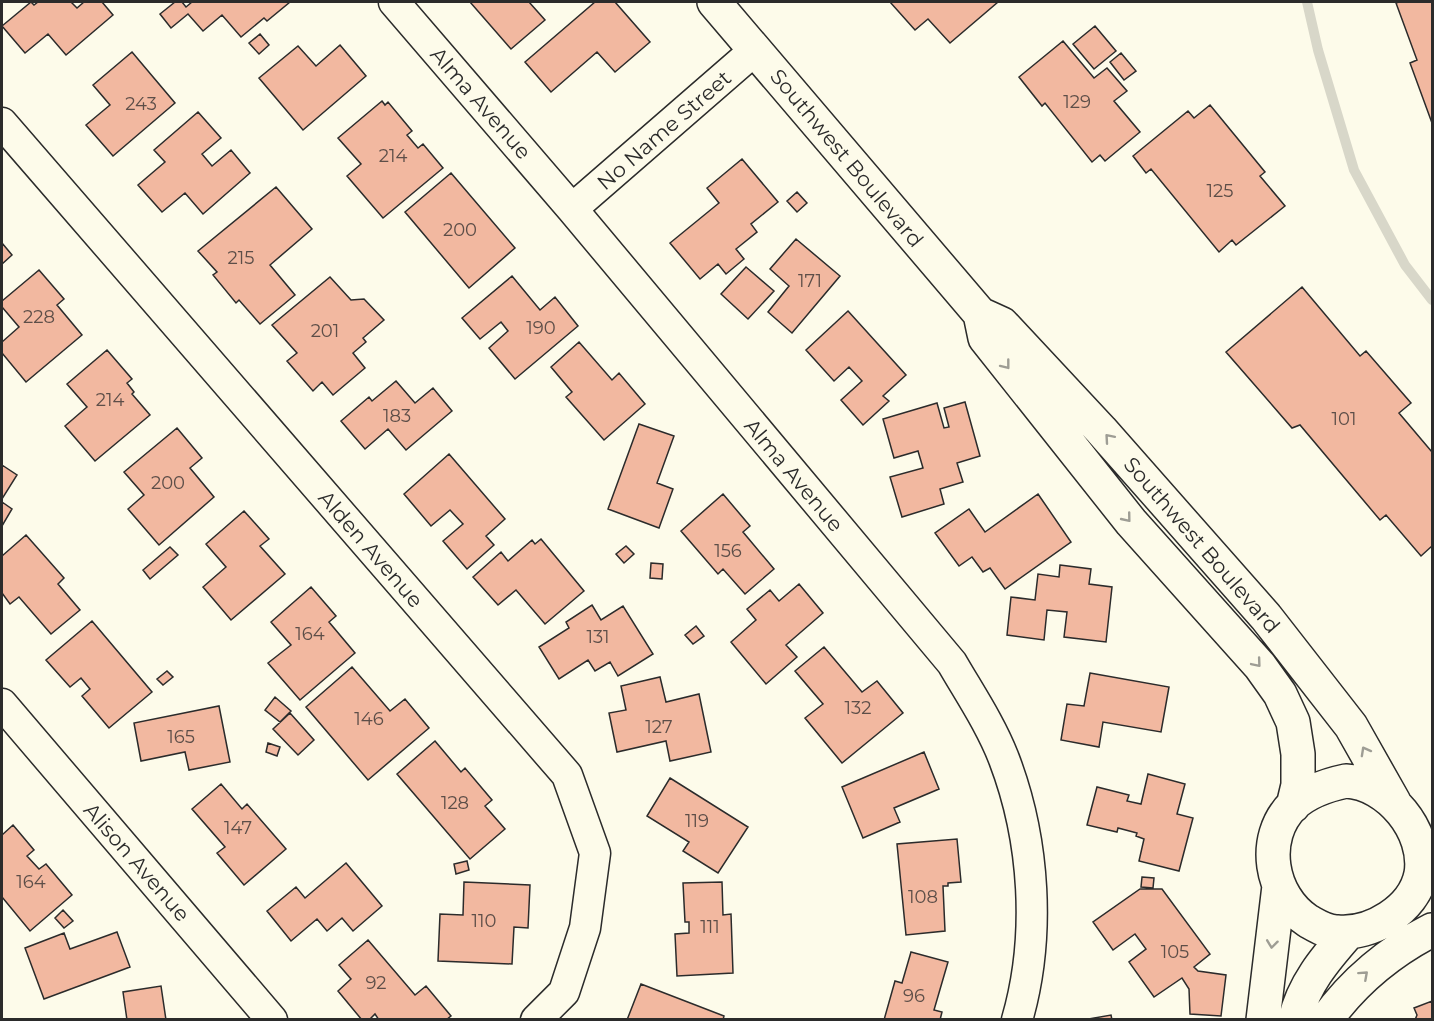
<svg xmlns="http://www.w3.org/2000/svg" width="1434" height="1021" viewBox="0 0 1434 1021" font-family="Montserrat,sans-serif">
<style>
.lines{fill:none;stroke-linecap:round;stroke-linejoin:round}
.stream{stroke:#d8d7c9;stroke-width:10}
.building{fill:#f2b8a0;stroke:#2b2b2b;stroke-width:1.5}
.minor-casing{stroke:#2b2b2b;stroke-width:33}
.tertiary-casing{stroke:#2b2b2b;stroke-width:36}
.minor{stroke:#fdfbea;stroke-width:30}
.tertiary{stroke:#fdfbea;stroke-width:33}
.oneway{stroke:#9e9d94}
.labels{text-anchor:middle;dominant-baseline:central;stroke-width:4.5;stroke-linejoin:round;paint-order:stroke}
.number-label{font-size:18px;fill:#5d4e48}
.street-label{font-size:21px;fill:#2b2b2b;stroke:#fdfbea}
</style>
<rect width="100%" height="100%" fill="#fdfbea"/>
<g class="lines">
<path class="stream" d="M1307,2L1318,50L1354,170L1405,265L1432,300"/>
</g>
<path class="building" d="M31,2L34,5L38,2H71L77,8L84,2H102L113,15L66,55L48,34L25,53L2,26Z
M175,2H182L186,7L192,2H290L267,21L264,18L241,37L222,15L203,31L188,14L171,28L160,14Z
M470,2H529L545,20L511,49Z
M595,2H615L650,42L615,72L597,52L551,92L525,62Z
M890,2H998L950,43L928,19L915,30Z
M1399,2H1432V123L1410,63L1417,60L1396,3Z
M1095,26L1116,51L1094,69L1073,44Z
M260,34L269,45L259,54L249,43Z
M1063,41L1094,78L1107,68L1127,91L1114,101L1140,132L1105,161L1100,155L1092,162L1045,103L1042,106L1019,77Z
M340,45L366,76L303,130L259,78L298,46L316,66Z
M132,52L175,103L113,156L86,125L110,105L93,85Z
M1121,53L1136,71L1124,80L1110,62Z
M382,101L385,105L388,102L412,131L407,135L418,148L423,144L443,168L383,218L347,176L361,164L338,138Z
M1210,105L1265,172L1260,176L1285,206L1236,245L1232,240L1219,252L1151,169L1146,173L1133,156L1188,111L1194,118Z
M198,112L221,138L202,154L212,166L231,150L250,173L203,214L185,193L162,212L138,185L165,162L154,150Z
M742,159L778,202L751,224L757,232L736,249L744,259L726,274L718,264L700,279L670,243L719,203L707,188Z
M451,173L515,248L469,288L405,212Z
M276,187L312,229L270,265L295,295L260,324L239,300L236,303L213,275L217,272L198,251Z
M797,192L807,203L797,212L787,201Z
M796,239L840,276L792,333L768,312L789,286L770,269Z
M2,243L12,255L2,264Z
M746,267L774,291L748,319L721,294Z
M39,270L64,299L57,305L82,335L26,382L2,353V342L19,327L2,307V301Z
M512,276L540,310L555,297L578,326L515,379L489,348L508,331L501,322L480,339L462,318Z
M330,277L351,300L364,299L384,320L363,338L366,342L353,353L365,368L333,395L322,382L313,391L287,361L297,353L272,325Z
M1302,287L1360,356L1366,351L1411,403L1399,413L1432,452V546L1421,556L1386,515L1380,520L1300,425L1292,428L1226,352Z
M848,311L906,375L883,396L889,401L863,425L841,400L862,381L849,367L834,381L806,350Z
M579,342L612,380L619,373L645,404L604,440L566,397L572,392L551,367Z
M107,350L132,379L127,383L134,392L132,394L150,415L95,461L65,426L87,407L67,384Z
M396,381L415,403L433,388L452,411L406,450L388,429L365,449L341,421L369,397L372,401Z
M965,402L980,456L957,463L963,482L940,489L944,504L902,517L890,477L923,468L918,451L894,458L883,419L937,403L944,428L949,427L944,408Z
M639,424L674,436L657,483L673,489L659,528L608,509Z
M177,428L202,458L190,468L214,497L159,545L128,509L144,495L124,472Z
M449,454L505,519L486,536L494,545L467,569L443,541L463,524L450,510L431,526L404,494Z
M2,465L17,475L2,499Z
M723,494L750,526L743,532L774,569L745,594L723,569L718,574L681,531Z
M1038,494L1071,542L1005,589L990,568L983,572L972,557L959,566L935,533L969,509L985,532Z
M2,502L12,509L2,526Z
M244,511L269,539L260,546L285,574L231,620L203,587L226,567L206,544Z
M26,535L64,578L58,584L80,610L51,634L19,597L10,604L2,593V556Z
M541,539L584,591L545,624L516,590L498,605L473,577L501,552L508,561L532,540L535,544Z
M626,546L634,554L624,563L616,554Z
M170,547L178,555L150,579L143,570Z
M651,563L663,564L662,579L650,578Z
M1060,565L1091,569L1089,584L1112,587L1106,642L1064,637L1067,612L1047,610L1044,640L1007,635L1011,597L1035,600L1038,574L1059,577Z
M799,584L823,613L786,645L797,657L766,684L731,642L756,620L747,609L770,590L779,601Z
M311,587L336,616L329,622L355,653L300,700L268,663L291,645L271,622Z
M592,605L601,620L623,606L653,654L618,676L610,662L595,671L588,660L559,679L539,647L569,628L566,622Z
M92,621L152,692L109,728L82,696L90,689L81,678L70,687L46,660Z
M696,626L704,636L693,644L685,635Z
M824,647L862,692L877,681L903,713L842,763L805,718L823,704L795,671Z
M352,667L390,711L405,699L429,728L368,780L306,707Z
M167,671L173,677L163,685L157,679Z
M1090,673L1169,687L1161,732L1103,722L1099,747L1061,740L1067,704L1084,706Z
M660,677L666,702L699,694L711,752L670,761L666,741L617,752L609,713L626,710L621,686Z
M275,697L291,711L280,722L265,710Z
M219,706L230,762L189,770L185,752L141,761L134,723Z
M290,713L314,740L298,755L273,729Z
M435,741L461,772L465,768L492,800L485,806L505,829L470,859L397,774Z
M268,743L280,747L277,756L266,752Z
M924,752L939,789L894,808L900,822L863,838L842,787Z
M1148,774L1185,784L1177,814L1193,818L1179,871L1139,861L1144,839L1136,836L1137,833L1118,828L1117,832L1087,825L1097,787L1129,795L1127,801L1141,804Z
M670,778L748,827L718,873L683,851L689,842L647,816Z
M221,784L242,809L247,804L286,849L244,885L217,853L225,847L192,809Z
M13,825L34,850L27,856L39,869L46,864L72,895L30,931L2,897V835Z
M957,839L961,882L948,883V886H943L945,931L906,935L897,844Z
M467,861L469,870L456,874L454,864Z
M346,863L382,906L353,931L342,918L327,931L317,919L291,941L267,911L296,887L305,898Z
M1142,877L1154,878L1153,888L1141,887Z
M464,882L530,885L528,928L514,927L512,964L438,961L440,914L463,915Z
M722,882L723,915L731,914L733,973L677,976L675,934L689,933V922H685L683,883Z
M1140,889H1162L1210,954L1194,967L1198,971L1226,975L1221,1016L1190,1014L1189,989L1182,978L1154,997L1129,962L1146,949L1135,934L1113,950L1093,922Z
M63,910L73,921L64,928L55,918Z
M117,932L130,967L44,999L25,948L64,933L70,949Z
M368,940L415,995L426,986L451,1016L446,1020H379L375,1014L369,1020H362L338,991L351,979L339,965Z
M911,952L948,962L934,1010L942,1012L940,1020H884L895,981L902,983Z
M641,984L724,1016L723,1020H627Z
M161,986L166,1020H127L123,992Z
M1432,1001V1020H1415L1417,1015L1414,1008Z
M1111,1015L1112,1020H1083Z"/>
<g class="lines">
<g class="minor-casing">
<path id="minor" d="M394,2L572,209L952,663C970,694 991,725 1004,759C1035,840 1041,937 1017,1020
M2,123L567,775L595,853L585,928L564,992L536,1020
M572,209L755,50
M2,704L272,1020"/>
</g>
<g class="tertiary-casing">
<path id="tertiary" d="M714,2L980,314L1002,324L1101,430L1266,617L1351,726L1394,802
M980,314L985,338L1131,522L1260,666L1280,694L1293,722L1298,754V785L1293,806
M1346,781C1388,783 1428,831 1421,874C1414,910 1371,935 1337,932C1326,932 1317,926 1308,921C1270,896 1260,838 1293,805C1308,791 1327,785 1346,781Z
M1263,1020L1279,886
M1295,1020C1303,985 1325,959 1348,933
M1326,1020C1355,980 1389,952 1432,930"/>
</g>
<use href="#minor" class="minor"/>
<use href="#tertiary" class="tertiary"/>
</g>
<defs><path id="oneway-chevron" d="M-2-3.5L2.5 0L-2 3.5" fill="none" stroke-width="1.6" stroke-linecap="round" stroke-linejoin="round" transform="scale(1.5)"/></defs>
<g class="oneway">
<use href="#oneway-chevron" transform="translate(1006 365) rotate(52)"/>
<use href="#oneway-chevron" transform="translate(1109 438) rotate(-131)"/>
<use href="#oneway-chevron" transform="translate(1127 518) rotate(51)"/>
<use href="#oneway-chevron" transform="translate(1257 663) rotate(50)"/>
<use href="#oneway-chevron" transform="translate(1365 751) rotate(-119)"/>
<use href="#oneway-chevron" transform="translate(1272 944) rotate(97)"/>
<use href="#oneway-chevron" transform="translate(1364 975) rotate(-42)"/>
</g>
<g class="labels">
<g class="number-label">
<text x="1077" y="102">129</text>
<text x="141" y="104">243</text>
<text x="393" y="156">214</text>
<text x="1220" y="191">125</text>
<text x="460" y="230">200</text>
<text x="241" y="258">215</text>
<text x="810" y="281">171</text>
<text x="39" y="317">228</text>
<text x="541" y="328">190</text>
<text x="325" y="331">201</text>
<text x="110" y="400">214</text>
<text x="397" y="416">183</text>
<text x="1344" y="419">101</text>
<text x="168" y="483">200</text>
<text x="728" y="551">156</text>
<text x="310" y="634">164</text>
<text x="598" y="637">131</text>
<text x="858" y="708">132</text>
<text x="369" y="719">146</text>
<text x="659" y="727">127</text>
<text x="181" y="737">165</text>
<text x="455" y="803">128</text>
<text x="697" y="821">119</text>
<text x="238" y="828">147</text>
<text x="31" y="882">164</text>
<text x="923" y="897">108</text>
<text x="484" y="921">110</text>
<text x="710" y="927">111</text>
<text x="1175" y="952">105</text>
<text x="376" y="983">92</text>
<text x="914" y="996">96</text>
</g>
<g class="street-label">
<text transform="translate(481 103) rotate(49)">Alma Avenue</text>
<text transform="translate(664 130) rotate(-41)">No Name Street</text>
<text transform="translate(847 158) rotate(50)">Southwest Boulevard</text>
<text transform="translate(794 475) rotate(50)">Alma Avenue</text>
<text transform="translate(1202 545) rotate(49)">Southwest Boulevard</text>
<text transform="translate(371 549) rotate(49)">Alden Avenue</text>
<text transform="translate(137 862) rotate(49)">Alison Avenue</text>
</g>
</g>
<rect width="1434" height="1021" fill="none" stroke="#2b2b2b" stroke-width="6"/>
</svg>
